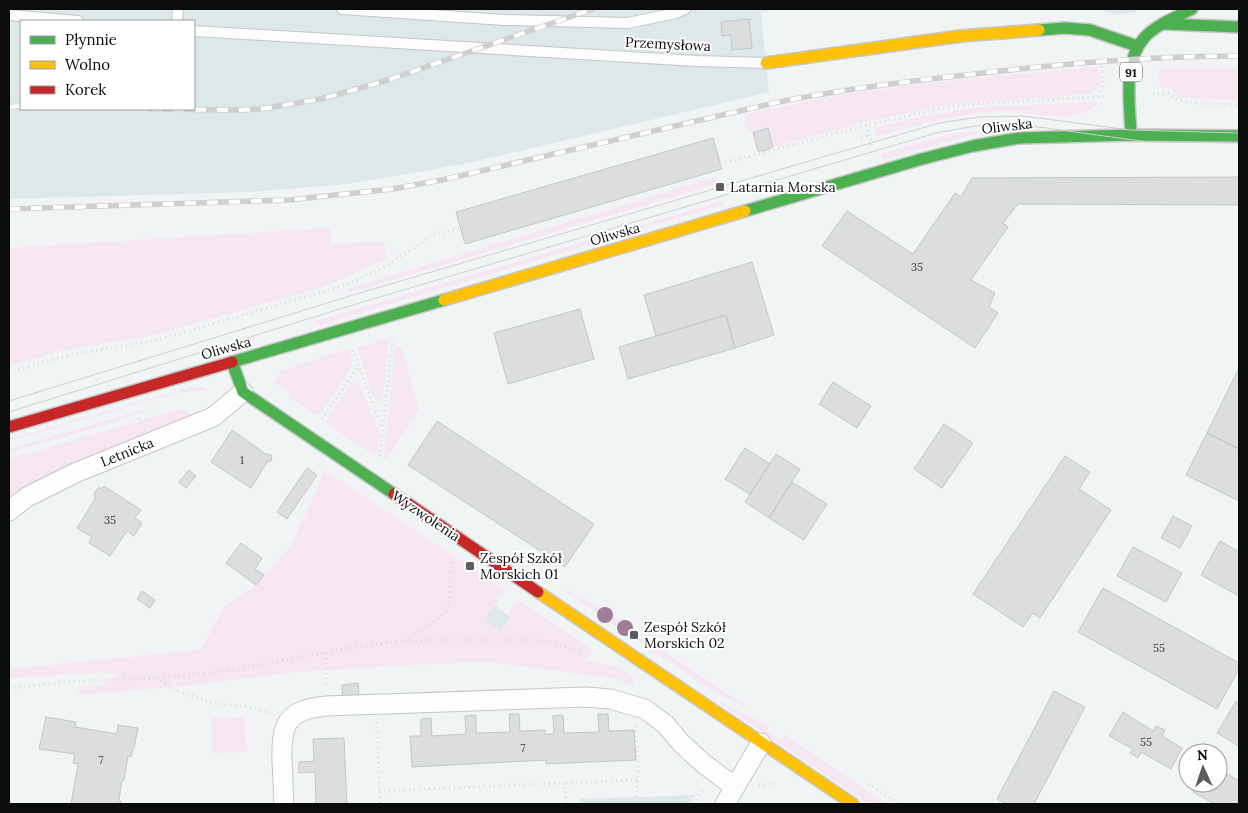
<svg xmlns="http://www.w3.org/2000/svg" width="1248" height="813" viewBox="0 0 1248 813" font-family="Lora,serif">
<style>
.built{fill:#dee7e9;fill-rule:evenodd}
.green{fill:#f6e6f2}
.building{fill:#dbddde;stroke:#c4c7c7}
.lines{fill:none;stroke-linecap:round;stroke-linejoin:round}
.lane-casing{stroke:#c4c6c7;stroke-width:12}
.street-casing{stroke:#c4c6c7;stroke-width:21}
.fast-casing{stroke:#c4c6c7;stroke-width:14}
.slow-casing{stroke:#c4c6c7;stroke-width:14}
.jam-casing{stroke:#c4c6c7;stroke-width:14}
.path{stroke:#dbdbdc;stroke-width:3;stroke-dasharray:1 4;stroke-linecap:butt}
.lane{stroke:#fdfdfe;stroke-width:10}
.street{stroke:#fdfdfe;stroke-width:19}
.fast{stroke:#4caf50;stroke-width:11}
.slow{stroke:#ffc107;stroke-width:11}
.jam{stroke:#c62828;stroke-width:11}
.tram{stroke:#cfcfd0;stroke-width:1}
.rail-casing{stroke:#cfcfd0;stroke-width:5.5}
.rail{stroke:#fff;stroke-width:4;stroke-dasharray:11;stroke-linecap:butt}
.tree{fill:#9f7d97}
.poi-dot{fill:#5b5d5e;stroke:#fff;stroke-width:2}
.labels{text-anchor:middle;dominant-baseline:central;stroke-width:4;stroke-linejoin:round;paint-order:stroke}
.number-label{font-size:11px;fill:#3f4142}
.shield{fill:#fff;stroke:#545555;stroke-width:1}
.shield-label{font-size:12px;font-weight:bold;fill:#0a0c0c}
.street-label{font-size:14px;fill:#0a0c0c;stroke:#fff}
.poi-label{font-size:14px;fill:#0a0c0c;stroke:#fff;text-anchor:start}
</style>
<rect width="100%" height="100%" fill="#f1f4f5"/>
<path class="built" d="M9,9H775L761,12L769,92L469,163L349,184L249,192L9,199ZM21,21H194V109H21Z
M1099,9H1140L1135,12L1116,15Z
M494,605L511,617L501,632L484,620Z
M695,795L690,804H580V799Z"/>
<path class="green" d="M1097,67C1103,78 1102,90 1089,94L952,104L869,121L773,147L768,128L753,133L747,129L744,115C859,86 979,78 1097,67Z
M1159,69H1239V100L1182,98L1174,93L1170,88H1161L1158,78Z
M1099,102C1079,125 1034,113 1007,112C963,111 919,125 876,137L874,128L921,116L978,107Z
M989,130L883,160L882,154L949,134Z
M715,177L717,184L349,293L348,289Z
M723,201L724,204L317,326L315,321Z
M330,228L331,245L383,241L387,259L323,287L154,335L60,351L9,366V248Z
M389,338L383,398L381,401L377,402L374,398L357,348Z
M401,346L419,411L386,459L384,457L395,348Z
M349,349L352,360L351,368L318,416L288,397L290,393L275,383L281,371Z
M355,380L359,383L380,434L378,452L374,455L325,422L351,383Z
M191,387H202L207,390L175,393L9,441V439Z
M160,405L105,425L9,452V449Z
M177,410H186L192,415L52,474L9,497V459Z
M325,470L505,590L484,620L501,631L511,617L508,615L518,600L592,650L585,660L618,668L633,676L634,686L612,678L489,662L407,665L298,672L182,686L76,695L81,688L101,685L117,675L104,672L9,678V669L201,650L224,607L256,585L291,546Z
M559,587L594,604L629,627L625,632Z
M642,636L717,687L751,708L715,693L638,641Z
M715,700L770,726L767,731L781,740L784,735L886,804H869Z
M245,717L246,752L212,753L211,718Z"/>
<path class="building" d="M749,19L752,48L732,50L731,35L722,36L721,22Z
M768,128L773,147L764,151H758L753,133Z
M713,138L722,169L465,244L456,212Z
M1239,177V205L1018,204L1003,223L1008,227L971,280L995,293L989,307L998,313L975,348L822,246L847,211L913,254L955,193L961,197L972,178Z
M752,262L774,335L735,348L726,315L656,336L644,295Z
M580,309L594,359L508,384L494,333Z
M726,315L735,348L628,379L619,347Z
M1239,368V449L1207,433Z
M833,382L871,406L857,428L819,404Z
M437,421L594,524L565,567L408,465Z
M944,424L973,443L942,488L914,469Z
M232,430L267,455L269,454L272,456L271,461H268L251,488L211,462Z
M1207,433L1239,449V501L1186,475Z
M745,448L770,464L750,494L725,479Z
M776,454L800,469L769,518L745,502Z
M1065,456L1090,472L1079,489L1111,510L1040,618L1033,613L1023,627L973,594Z
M307,468L317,475L287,519L277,512Z
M189,470L196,476L186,488L179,482Z
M792,482L827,504L804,540L769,518Z
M104,486L141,510L135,518L142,523L134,536L127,531L110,556L89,543L92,537L77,528L95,499L94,494L98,488H103Z
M1173,516L1192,526L1180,548L1161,538Z
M1220,541L1239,552V596L1201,575Z
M241,543L262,558L255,569L264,575L256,585L226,563Z
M1133,547L1182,573L1166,602L1117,576Z
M1103,588L1239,663V669L1217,709L1078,632Z
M142,591L155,600L150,608L137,599Z
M358,683L359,699L343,701L342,685Z
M1054,691L1085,707L1034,804H1007L997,799Z
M1236,701L1239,703V746L1217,733Z
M1123,712L1153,731L1156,726L1165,730L1162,736L1182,748L1171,769L1141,752L1138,758L1130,753L1133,749L1109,736Z
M509,714H519L520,731L545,730V734H554L553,716L563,715L564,733L599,732L598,714H608L609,731L634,730L636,760L546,764V760L412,767L410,736H421V719L431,718L432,736L466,734L465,716L476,715V733L510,732Z
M46,717L76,722L75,727L117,734L118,725L138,728L134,748H133L131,757L128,756L124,780H122L119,801H121L120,804H71L78,764L73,763L75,754L39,749Z
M344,738L347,804H316L315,772L299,773V762L314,761L313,739Z
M1218,768L1239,781V804H1214L1193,792L1198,783H1218Z"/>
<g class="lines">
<g class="lane-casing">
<path id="lane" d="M342,9L504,20L628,23L676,13L685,9
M9,15L78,21
M177,21L178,9
M194,31L697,61L764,63"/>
</g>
<g class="street-casing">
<path id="street" d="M9,511L27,497L75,473L213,417L243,392
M284,804C283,790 283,775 282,761C281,723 287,710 326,706L586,697L610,699L645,709L666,725L681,743L704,764L735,787
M725,804L761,743"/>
</g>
<g class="fast-casing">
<path id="fast" d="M1165,24L1239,27
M1039,30L1065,28L1090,30L1137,46
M1131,135L1239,136
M745,211L922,159L973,146L1019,138L1131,135C1130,104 1122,62 1145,37C1157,24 1177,17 1192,9
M394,494L243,392L232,362L444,300"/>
</g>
<g class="slow-casing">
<path id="slow" d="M766,63L961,36L1039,30
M444,300L745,211
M538,592L853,804"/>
</g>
<g class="jam-casing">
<path id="jam" d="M9,427L232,362
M394,494L538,592"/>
</g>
<path class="path" d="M1096,58C1106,69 1104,83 1099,96
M1153,94L1168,93L1178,100L1195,103L1239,105
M866,125L873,149
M861,138L869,135
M353,350L382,429
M9,372L65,356L157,340L346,285L388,265L432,235L755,155L871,124L945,108L959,105L1107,96
M138,418L142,427
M322,419L358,366
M380,456L393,338
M405,641C416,633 445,619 448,606C452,590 446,579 453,562
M326,653V687
M156,678L176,690L217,704L249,707L271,713
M9,688L77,681L155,678L227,671L349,648L393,642L434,640H532L557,644L582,651
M377,722L380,804
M636,726L638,767L636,803
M566,783L637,780
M868,784L899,804
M759,785L778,783
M379,791L565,783L566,804
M621,804L623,803L694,802
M693,804L704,788"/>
<use href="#lane" class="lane"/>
<use href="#street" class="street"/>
<use href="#fast" class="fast"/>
<use href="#slow" class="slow"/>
<use href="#jam" class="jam"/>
<path class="tram" d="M9,401L363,292L939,123L979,117L1023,116L1131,130L1239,133
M9,412L356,304L936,133L975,126L1017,124L1148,142L1239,143"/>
<g class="rail-casing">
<path id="rail" d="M9,107L21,106
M151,109L238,110L261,109L321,99L388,80L593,9
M9,209L289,200L392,189L442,180L774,103C838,90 901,82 966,75C1057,64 1148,56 1239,56"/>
</g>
<use href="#rail" class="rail"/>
</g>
<g class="tree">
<circle cx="605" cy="615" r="8"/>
<circle cx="625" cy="628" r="8"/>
</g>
<g class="poi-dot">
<rect x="715" y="182" width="10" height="10" rx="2.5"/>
<rect x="465" y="561" width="10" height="10" rx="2.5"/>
<rect x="629" y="630" width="10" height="10" rx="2.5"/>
</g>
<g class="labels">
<g class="number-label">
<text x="917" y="267">35</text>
<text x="242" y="460">1</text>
<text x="110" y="520">35</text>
<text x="1159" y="648">55</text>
<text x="1146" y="742">55</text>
<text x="523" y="748">7</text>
<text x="101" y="760">7</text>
</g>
<rect class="shield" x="1120" y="62.5" width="22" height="19" rx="4"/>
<g class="shield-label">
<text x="1131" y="72">91</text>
</g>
<g class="street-label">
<text transform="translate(668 44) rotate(3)">Przemysłowa</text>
<text transform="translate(1007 126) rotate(-7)">Oliwska</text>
<text transform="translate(615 234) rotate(-16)">Oliwska</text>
<text transform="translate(226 348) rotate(-16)">Oliwska</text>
<text transform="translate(127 452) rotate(-22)">Letnicka</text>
<text transform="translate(426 516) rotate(34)">Wyzwolenia</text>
</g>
<g class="poi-label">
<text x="730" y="187">Latarnia Morska</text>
<text x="480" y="558">Zespół Szkół<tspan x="480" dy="16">Morskich 01</tspan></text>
<text x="644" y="627">Zespół Szkół<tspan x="644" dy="16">Morskich 02</tspan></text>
</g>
</g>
<rect width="1248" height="813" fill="none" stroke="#0a0c0c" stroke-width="20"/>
<rect x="20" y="20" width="175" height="90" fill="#ffffff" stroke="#9d9e9e"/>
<rect x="30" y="36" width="25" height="8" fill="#4caf50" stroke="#9d9e9e"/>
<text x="65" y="45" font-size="15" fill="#0a0c0c">Płynnie</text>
<rect x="30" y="61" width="25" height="8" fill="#ffc107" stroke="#9d9e9e"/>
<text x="65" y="70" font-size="15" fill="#0a0c0c">Wolno</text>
<rect x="30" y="86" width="25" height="8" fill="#c62828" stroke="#9d9e9e"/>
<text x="65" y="95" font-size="15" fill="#0a0c0c">Korek</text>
<g transform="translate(1203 768) rotate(357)"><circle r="24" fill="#ffffff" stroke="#9d9e9e"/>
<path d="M0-4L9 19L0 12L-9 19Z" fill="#5b5d5e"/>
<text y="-8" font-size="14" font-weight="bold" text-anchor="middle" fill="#0a0c0c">N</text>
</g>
</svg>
